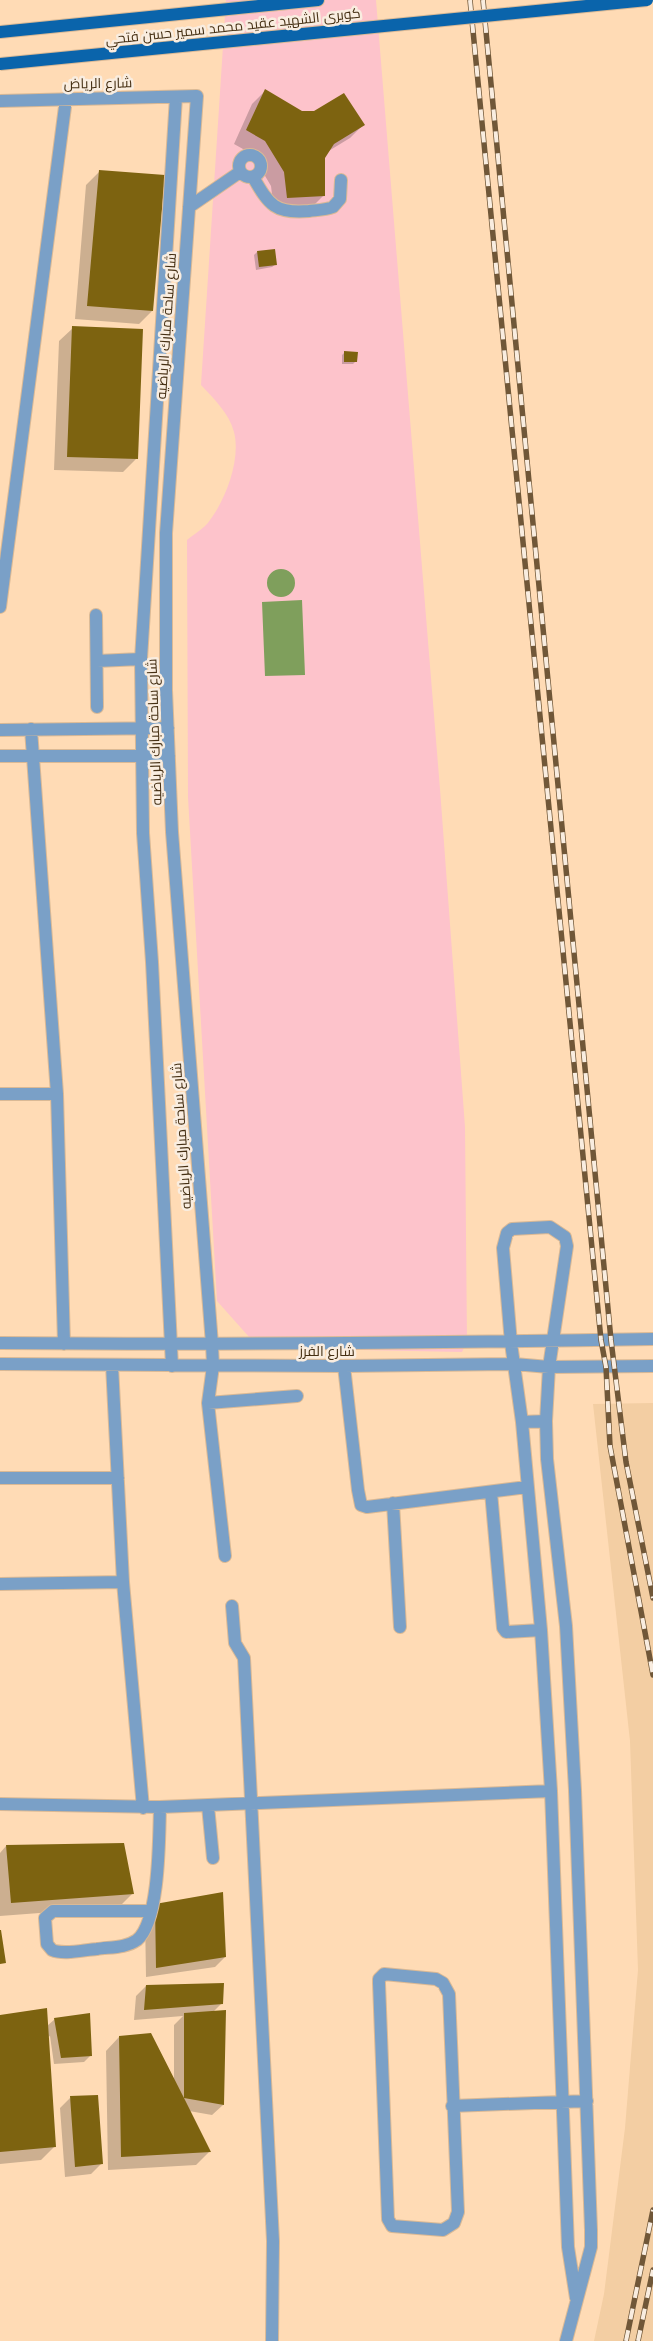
<svg xmlns="http://www.w3.org/2000/svg" width="653" height="2341" viewBox="0 0 653 2341" font-family="Helvetica,Cairo,sans-serif">
<style>
.built{fill:#f3cea3}
.green{fill:#fdc3cb}
.water{fill:#7f9f5c}
.shadow{fill:#0003}
.building{fill:#7d6310}
.lines{fill:none;stroke-linecap:round;stroke-linejoin:round}
.minor-casing{stroke:#dab995;stroke-width:14}
.major-casing{stroke:#dab995;stroke-width:14}
.minor{stroke:#7aa0c7;stroke-width:12}
.major{stroke:#0a64ab;stroke-width:12}
.rail-casing{stroke:#705738;stroke-width:5.5}
.rail{stroke:#f9ede0;stroke-width:4;stroke-dasharray:11;stroke-linecap:butt}
.major-bridge-casing{stroke:#dab995;stroke-width:14;stroke-linecap:butt}
.major-bridge{stroke:#0a64ab;stroke-width:12}
.labels{text-anchor:middle;dominant-baseline:central;stroke-width:5;stroke-linejoin:round;paint-order:stroke}
.street-label{font-size:14px;fill:#452f13;stroke:#f9ede0}
</style>
<rect width="100%" height="100%" fill="#ffdbb5"/>
<path class="built" d="M653,1403V2341H594L604,2294L625,2128L638,1970L630,1741L593,1404Z"/>
<path class="green" d="M226,0H376L440,789L465,1127L467,1342L462,1352L259,1348L217,1301L188,797L187,540C194,534 205,528 210,520C226,499 241,459 234,432C229,413 214,399 201,385Z"/>
<path class="water" d="M267 583a14 14 0 1 1 28 0a14 14 0 1 1-28 0Z
M302,600L305,675L265,676L262,602Z"/>
<path class="shadow" d="M265,91L302,112L363,125L350,138L327,152L324,158V195L310,209L274,211L271,186L252,154L234,144L252,104Z
M100,171L152,311L139,324L75,319L86,185Z
M257,252L276,264L272,267L256,270L254,255Z
M73,328L136,459L123,472L54,470L59,341Z
M345,352L356,361L353,364H342V355Z
M6,1846L133,1893L119,1907L0,1916V1853Z
M155,1905L225,1957L215,1967L146,1977L145,1916Z
M146,1986L222,2003L213,2012L223,2105L212,2115L189,2111L209,2152L196,2165L108,2170L106,2051L119,2037L174,2081V2025L183,2016L134,2020L136,1996Z
M0,2016L47,2026L55,2019L91,2055L84,2062L54,2064L50,2036L48,2037L55,2146L41,2160L0,2164Z
M70,2098L102,2163L91,2174L65,2177L60,2108Z"/>
<path class="building" d="M265,89L302,111H314L344,93L365,125L334,144L325,158V196L287,198L284,172L265,141L246,130Z
M99,170L165,175L153,311L87,306Z
M275,249L277,265L259,267L257,251Z
M72,326L143,329L138,459L67,457Z
M344,351L358,352L357,362H344Z
M124,1843L134,1894L11,1903L6,1845Z
M223,1892L226,1957L156,1968L155,1904Z
M0,1930H1L6,1963L0,1964Z
M224,1983L223,2004L144,2010L146,1985Z
M47,2008L56,2147L0,2152V2015Z
M226,2010L224,2105L184,2098V2013Z
M90,2013L92,2056L61,2058L54,2018Z
M151,2033L184,2098L211,2152L121,2157L119,2036Z
M98,2095L103,2164L75,2167L70,2096Z"/>
<g class="lines">
<g class="minor-casing">
<path id="minor" d="M0,101L197,96L166,533V690L172,832L212,1344L213,1366L208,1403L225,1556
M239 166a11 11 0 1 1 22 0a11 11 0 1 1-22 0Z
M253,177C269,205 275,214 309,211C317,210 325,210 333,207L340,199L341,180
M189,207L240,172
M0,607L66,99
M96,615L97,707
M97,661L141,659
M31,729L57,1094L64,1344
M0,730L168,728
M0,756H169
M0,1094H57
M0,1343C218,1345 435,1343 653,1339
M0,1364L344,1366L514,1364L549,1367L653,1366
M112,1365L123,1582L143,1808
M172,1366L152,962L143,833L141,659L176,97
M344,1366L358,1490L361,1505L367,1507L527,1487
M208,1403L297,1396
M522,1422L546,1421
M0,1478H118
M491,1492L503,1628L506,1632L541,1630
M393,1503L400,1627
M0,1584L123,1582
M232,1606L235,1643L244,1658L273,2241L272,2341
M0,1804L160,1807L551,1791
M208,1806L213,1858
M150,1911H53L45,1918L47,1944L52,1950C64,1955 83,1950 97,1949C110,1947 126,1948 137,1940C160,1921 159,1836 160,1807
M384,1974L436,1979L443,1983L449,1994L458,2212L454,2223L443,2230L392,2226L388,2219L379,1983V1979Z
M452,2106L587,2101
M566,2341L591,2247V2230L575,1790L566,1626L547,1459L546,1421L549,1367L567,1246L565,1237L550,1227L512,1229L507,1233L503,1248L511,1343L522,1422L541,1630L551,1791L568,2247L576,2298"/>
</g>
<g class="major-casing">
<path id="major" d="M0,32L318,0"/>
</g>
<use href="#minor" class="minor"/>
<use href="#major" class="major"/>
<g class="rail-casing">
<path id="rail" d="M470,0L601,1340L606,1367L610,1446L653,1675
M483,0L611,1340L626,1462L653,1598
M626,2341L653,2210
M638,2341L653,2270"/>
</g>
<use href="#rail" class="rail"/>
<g class="major-bridge-casing">
<path id="major-bridge" d="M0,64L647,0"/>
</g>
<use href="#major-bridge" class="major-bridge"/>
</g>
<g class="labels">
<g class="street-label">
<text transform="translate(233 26) rotate(-6)">كوبرى الشهيد عقيد محمد سمير حسن فتحي</text>
<text transform="translate(98 83) rotate(-1)">شارع الرياض</text>
<text transform="translate(166 326) rotate(-86)">شارع ساحة مبارك الرياضيه</text>
<text transform="translate(154 732) rotate(-92)">شارع ساحة مبارك الرياضيه</text>
<text transform="translate(181 1136) rotate(-94)">شارع ساحة مبارك الرياضيه</text>
<text x="327" y="1351">شارع الفرز</text>
</g>
</g>
</svg>
